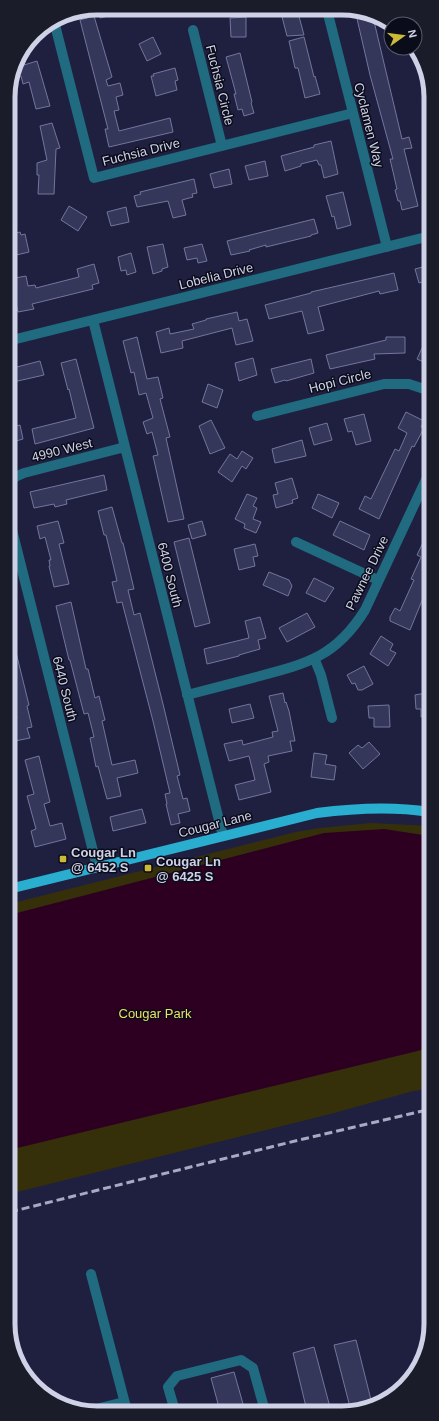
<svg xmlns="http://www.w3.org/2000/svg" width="439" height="1421" viewBox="0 0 439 1421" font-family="Helvetica,sans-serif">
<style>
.green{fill:#36300a}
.water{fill:#2d0022}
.building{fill:#35375a;stroke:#72769c}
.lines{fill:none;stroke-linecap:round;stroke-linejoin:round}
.minor{stroke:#206b80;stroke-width:10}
.major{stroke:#29aed0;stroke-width:10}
.rail{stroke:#a7aac1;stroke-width:3;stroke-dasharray:8 4;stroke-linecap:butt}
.poi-dot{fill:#cdb938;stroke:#0b0c1a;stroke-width:1.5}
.labels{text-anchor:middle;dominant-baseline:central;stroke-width:3;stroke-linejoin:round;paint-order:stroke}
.street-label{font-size:13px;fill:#cfd2e7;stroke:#0b0c1a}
.poi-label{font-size:13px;font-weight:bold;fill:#cfd2e7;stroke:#0b0c1a;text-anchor:start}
.park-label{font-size:13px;fill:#f2de63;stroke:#0b0c1a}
.rim{fill:none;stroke:#cfd2e7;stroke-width:5}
</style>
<rect width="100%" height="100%" fill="#1f2040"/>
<path class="green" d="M371,823L430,826L431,1088L413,1091L334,1113L9,1194V904L296,832L320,828Z"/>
<path class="water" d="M384,829L430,836V1048L9,1150V915L324,833Z"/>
<path class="building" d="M97,8H128V11L100,18Z
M280,9H297L304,35L287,36Z
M355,10H360L373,17L402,139L409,137L412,148L404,149L418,206L402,210L400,201H398L395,190L397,189L390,159H393L370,75Z
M94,16L112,77L106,80L108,86L120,83L123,95L116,97L119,110L114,111L119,131L170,118L173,132L109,147L105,129H108L80,20Z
M246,17V37H231L230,18Z
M153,37L161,54L147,61L139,44Z
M304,37L314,77L315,76L320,94L305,98L298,68H295L289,41Z
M21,53L24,65L37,61L50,106L36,109L29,82L23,84L21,76L16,78L13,69L15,63Z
M240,53L252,102L251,103L254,113L244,116L242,109L238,110L234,94H236L226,57Z
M175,68L178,80L175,81L177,90L156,96L151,76H154L153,74Z
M52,123L60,148L56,149L54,194H38L39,175H37V163L47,160L40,126Z
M331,141L338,174L324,178L321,165H319L317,160L301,164V166L285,171L281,156L314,147V145Z
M265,161L268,176L249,180L245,166Z
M229,169L232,184L214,188L210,174Z
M194,179L197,193L192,194L193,197L182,200L186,215L173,218L168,201L137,207L134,196L141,194L140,192Z
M343,192L351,225L337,229L334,216L332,217L326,196Z
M69,206L87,217L78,231L61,220Z
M126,207L129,222L111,226L107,212Z
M314,219L318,233L311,235V236L266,247V245L249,250L250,251L231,255L227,241Z
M20,232L21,235L25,234L29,252L8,257V235Z
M163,244L168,267L162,269V271L153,274L147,247Z
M202,244L207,261L198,263L197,258L187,260L184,248Z
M131,253L136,272L127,275L126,270L121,271L118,257Z
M94,264L99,283L92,285L93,289L32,304L34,309L18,312L10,279L26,276L28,286L35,285L36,288L79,277L77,269Z
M430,265V280L419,283L415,269Z
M394,273L398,290L380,294L379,291L318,307L324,330L308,334L302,311L269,319L265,305L311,293V292Z
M237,312L239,321L247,319L253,341L236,345L232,328L182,341L183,348L161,353L156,332L169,328L170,334L194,329L192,324L206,320V319Z
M137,337L147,379L158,377L163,398L160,399L170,437L166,438L184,519L168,522L153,456L158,455L152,432L147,434L143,422L153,418L146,393L139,395L134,372L131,373L123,341Z
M386,337H405V353L374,354L375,359L330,369L326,355L386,340Z
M423,346L430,350V365L417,359Z
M253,358L257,375L239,381L235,363Z
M76,359L94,428L35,444L32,429L76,418L69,389L68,390L61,363Z
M311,359L314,373L286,381L285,380L275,383L271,369Z
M40,361L44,375L9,383V369Z
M208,384L223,390L217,408L202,402Z
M406,412L424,421L421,427L424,428L414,447L412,446L379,519L359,509L365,496L371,499L395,449L399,451L407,433L398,428Z
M364,414L371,441L356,445L352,431L348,432L344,419Z
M211,420L225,448L210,454L199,426Z
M327,423L332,440L314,445L309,428Z
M20,425L23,439L9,443V428Z
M302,440L306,456L275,463L272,449Z
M242,451L253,458L246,469L242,466L232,482L218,472L230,454L237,459Z
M104,475L107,490L66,500L67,504L55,507L54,504L34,508L30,492Z
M292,478L298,498L292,500L293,503L276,508L273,495L278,494L275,483Z
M247,494L257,498L253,506L257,508L253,519L261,522L256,533L244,528L245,524L235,519Z
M318,494L339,503L332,518L312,508Z
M112,507L122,543H123L134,589L128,590L134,615L140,613L163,704L180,775L177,776L183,799L187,798L190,811L178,814L180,823L171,825L166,804H167L165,794L170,793L153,721L122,602L117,603L112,582L117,581L106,535H104L98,511Z
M58,521L64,543L59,544L69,584L54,587L49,566H50L49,560H51L45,537L40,539L37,526Z
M202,521L206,535L192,539L188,525Z
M340,521L370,535L364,550L333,535Z
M430,528V581L410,630L390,621V617L395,608L400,611L409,591L414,580L411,579L421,557L417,555Z
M189,538L210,623L195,627L174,542Z
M255,544L258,556L253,557L255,566L239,570L234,549Z
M269,572L289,580L292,586L288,596L263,585Z
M314,578L334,588L325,602L306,593Z
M71,602L86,669H88L95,698L99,696L105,720L102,721L112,765L135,760L138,773L117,778L121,796L107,799L98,766L96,767L90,738L94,737L88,713L84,714L70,660H69L56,606Z
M307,613L315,627L287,642L279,628Z
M260,617L266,638L258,640L260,649L239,655V656L207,664L204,649L249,638L245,621Z
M12,636L29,705L27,706L32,727L27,728L30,738L15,741L10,719L17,718L9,687V637Z
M381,636L393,644L390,650L396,653L388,666L370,654Z
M364,666L373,684L362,690H358L355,683L352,684L347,675Z
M283,693L285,703L286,702L289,711L295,741H290L292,751L268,756L269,762L264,764L271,792L239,800L235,785L255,780L249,756L229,761L224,744L242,740L243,745L273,737L272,732L278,731L269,696Z
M420,694H430V716L421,717V709H416L415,695Z
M250,704L254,718L232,723L229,709Z
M389,705L390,727H374V718H369L368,706Z
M369,742L380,754L363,769L349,753L358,745L362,748Z
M314,753L327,755L325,764L336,766L334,780L311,777Z
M39,756L50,802L44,804L50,826L62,823L66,839L35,847L31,831L36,829L27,796L34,794L25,760Z
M142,809L146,823L113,831L110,817Z
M356,1340L372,1404L359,1411H351L334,1345Z
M314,1347L331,1411H307L293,1353Z
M234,1372L245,1411H220L211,1378Z"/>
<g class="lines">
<path class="minor" d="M327,10L387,247
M54,21L94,178L353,113
M193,30L222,146
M93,320L223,836
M8,341L430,236
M257,416L384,384H409L430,391
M9,483L15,477L24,473L125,447
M9,518L97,867
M296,542L378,580
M315,660L321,675L332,718
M187,695C210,689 233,683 256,677C306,664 336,657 365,610L430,471
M91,1274L127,1411
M88,1411L124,1402
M175,1411L168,1387L177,1376L241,1360L253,1368L265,1411"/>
<path class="major" d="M9,889L317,813C355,808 392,806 430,812"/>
<path class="rail" d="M10,1212L299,1140L431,1109"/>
</g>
<g class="poi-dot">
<rect x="59" y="855" width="8" height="8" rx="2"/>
<rect x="144" y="864" width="8" height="8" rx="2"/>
</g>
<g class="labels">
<g class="street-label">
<text transform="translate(220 85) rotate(76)">Fuchsia Circle</text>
<text transform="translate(369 125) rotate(76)">Cyclamen Way</text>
<text transform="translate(141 152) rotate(-14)">Fuchsia Drive</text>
<text transform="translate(216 276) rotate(-14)">Lobelia Drive</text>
<text transform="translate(340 381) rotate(-14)">Hopi Circle</text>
<text transform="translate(62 450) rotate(-14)">4990 West</text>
<text transform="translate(367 573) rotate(-64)">Pawnee Drive</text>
<text transform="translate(170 575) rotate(76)">6400 South</text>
<text transform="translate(65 689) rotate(76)">6440 South</text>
<text transform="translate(215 824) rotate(-14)">Cougar Lane</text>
</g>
<g class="poi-label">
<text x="71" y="852">Cougar Ln<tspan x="71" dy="15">@ 6452 S</tspan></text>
<text x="156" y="861">Cougar Ln<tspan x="156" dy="15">@ 6425 S</tspan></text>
</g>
<g class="park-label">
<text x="155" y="1013">Cougar Park</text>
</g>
</g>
<path d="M0 0H439V1421H0ZM97 15H342A82 82 0 0 1 424 97V1324A82 82 0 0 1 342 1406H97A82 82 0 0 1 15 1324V97A82 82 0 0 1 97 15Z" fill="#1b1c2a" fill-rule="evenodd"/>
<path class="rim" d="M97 15H342A82 82 0 0 1 424 97V1324A82 82 0 0 1 342 1406H97A82 82 0 0 1 15 1324V97A82 82 0 0 1 97 15Z"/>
<g transform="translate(403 36) rotate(76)"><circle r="19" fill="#0b0c1a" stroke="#595b6c"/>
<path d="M0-3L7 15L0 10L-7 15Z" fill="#cdb938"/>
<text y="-6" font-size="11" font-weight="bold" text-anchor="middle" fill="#cfd2e7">N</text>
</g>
</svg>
